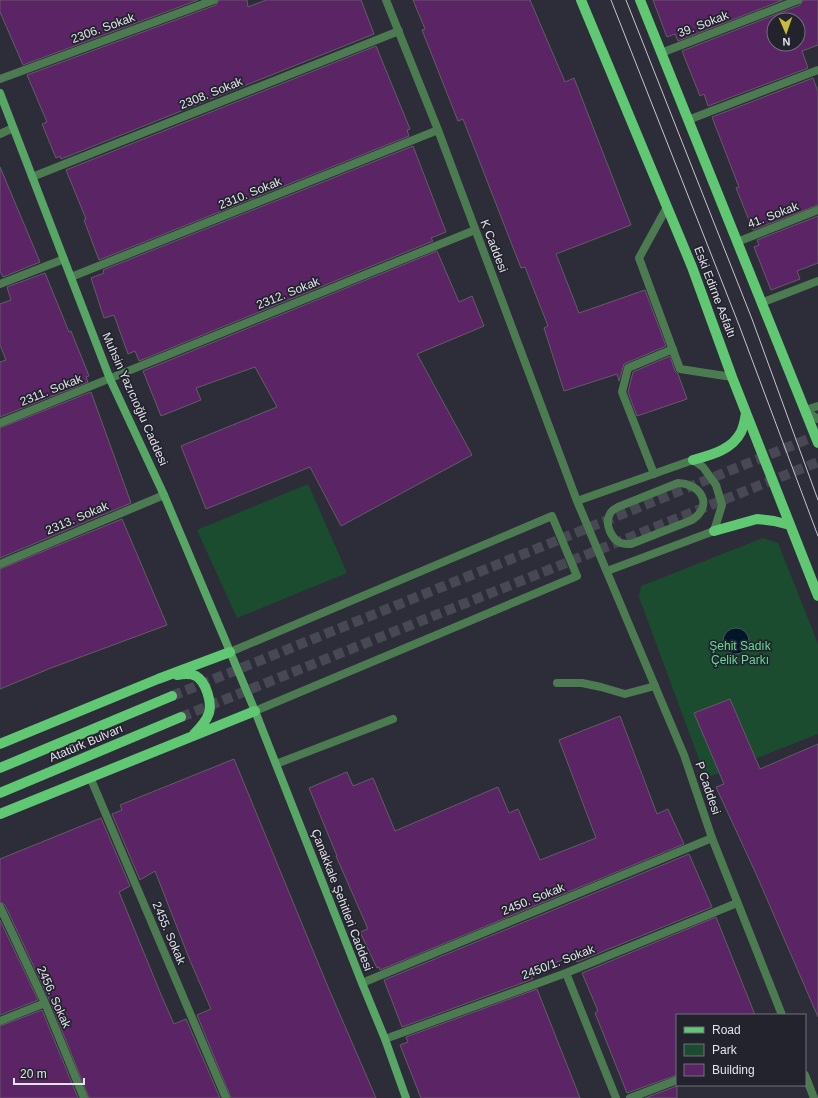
<svg xmlns="http://www.w3.org/2000/svg" width="818" height="1098" viewBox="0 0 818 1098" font-family="Arial,sans-serif">
<style>
.green{fill:#1c4c30}
.water{fill:#001729;stroke:#445463}
.building{fill:#5a2465;stroke:#655b67;fill-rule:evenodd}
.lines{fill:none;stroke-linecap:round;stroke-linejoin:round}
.primary-tunnel{stroke:#474854;stroke-width:10;stroke-dasharray:10 5;stroke-linecap:butt}
.service{stroke:#4c7b52;stroke-width:8}
.pedestrian{stroke:#4c7b52;stroke-width:8}
.minor{stroke:#4c7b52;stroke-width:8}
.tertiary{stroke:#4c7b52;stroke-width:8}
.secondary{stroke:#58a665;stroke-width:8}
.primary{stroke:#60c773;stroke-width:10}
.tram{stroke:#c5c5ce;stroke-width:1}
.labels{text-anchor:middle;dominant-baseline:central;stroke-width:3.5;stroke-linejoin:round;paint-order:stroke}
.street-label{font-size:12px;fill:#e3e3eb;stroke:#23232e}
.park-label{font-size:12px;fill:#61dd95;stroke:#23232e}
</style>
<rect width="100%" height="100%" fill="#2c2d39"/>
<path class="green" d="M308,484L347,573L237,618L197,530Z
M763,538L778,543L818,644V734L706,778L639,597L641,586Z"/>
<path class="water" d="M723 641a13 13 0 1 1 26 0a13 13 0 1 1-26 0Z"/>
<path class="building" d="M0,0H198L23,65L0,12Z
M219,0H247L248,7L266,0H361L374,34L61,159L60,156L56,158L42,124L47,122L27,75L216,5Z
M413,0H530L565,82L574,78L631,225L556,254L579,313L645,290L666,346L624,364L619,381L617,374L564,391L544,328L548,326L525,267L521,268L463,119L458,121L422,30L425,29Z
M653,0H783L678,41L675,34L667,37Z
M803,0H818V45L802,51L808,68L708,106L704,94L700,96L682,51L800,5ZM774,20H798V44H774Z
M376,46L410,129L407,130L409,136L99,260L84,220L86,219L66,170Z
M813,78L818,92V205L753,230L736,188L739,187L712,117Z
M413,146L446,232L431,238L433,241L139,361L135,351L128,354L114,315L104,318L91,278L104,273L103,270Z
M0,167L40,262L3,277L0,271Z
M818,216V263L797,271L800,279L771,290L754,247L759,245L757,240Z
M437,251L459,302L472,296L484,326L417,354L472,455L341,526L310,467L206,509L181,446L277,407L255,367L196,388L201,400L161,416L143,371Z
M45,273L69,332L71,331L89,376L86,377L88,382L0,417V362L6,360L0,345V304L11,300L7,287Z
M670,356L675,371L678,374L687,399L637,416L628,392L633,372Z
M91,392L131,503L0,558V428Z
M122,519L167,625L51,668L0,689V569Z
M730,699L760,769L818,744V1017L757,876L716,787L724,784L694,713Z
M620,716L657,814L668,809L684,844L380,970L379,967L377,968L360,932L368,929L336,856H337L309,788L347,772L353,786L373,778L395,831L498,787L509,813L518,809L540,860L596,838L559,740Z
M234,759L328,987L376,1098H231L197,1015L211,1009L189,958L155,871L140,880L112,814L122,810L120,805Z
M101,818L130,886L119,892L162,997L174,1024L186,1019L220,1098H89L50,1001L5,905L0,902V859Z
M689,854L712,907L577,962L574,955L530,973L533,979L402,1027L384,980Z
M716,917L755,1015H677V1075L627,1093L595,1013L598,1011L582,973Z
M0,920L38,1000L0,1015Z
M537,989L580,1098H421L400,1045L408,1042L406,1037Z
M42,1010L78,1098H0V1026Z
M677,1086V1098H645Z"/>
<g class="lines">
<path class="primary-tunnel" d="M172,696L818,435
M181,717L818,462"/>
<path class="service" d="M667,207L639,258L680,369L732,377
M805,410L818,419
M654,474L622,392L628,368L673,349
M557,683H582L601,687L625,694L655,686
M276,764L393,719"/>
<path class="pedestrian" d="M678,483C701,484 714,505 692,520L631,544C628,544 624,544 621,543C612,540 605,525 609,516C610,512 614,509 618,507Z
M230,652L552,516L577,576L255,711"/>
<path class="minor" d="M661,53L798,0
M0,79L214,0
M688,120L818,70
M0,134L13,128
M32,177L399,31
M737,242L818,210
M71,277L438,130
M0,284L64,259
M761,303L818,281
M805,410L818,406
M0,423L475,230
M0,564L164,495
M90,777L226,1098
M0,907L45,1003L84,1098
M566,973L616,1098
M362,983L712,838
M0,1021L45,1003
M385,1039L566,973L737,903
M630,1098L677,1080"/>
<path class="tertiary" d="M386,0L438,130L577,501L684,755L712,838L782,1015
M577,501L693,460L703,467L716,485L722,505L714,531L607,571
M805,1075L814,1098"/>
<path class="secondary" d="M0,93L110,379L164,495L255,711L362,983L385,1039L406,1098"/>
<path class="primary" d="M581,0L692,267L732,377L818,596
M640,0L818,443
M693,460C711,455 732,450 741,432C744,426 745,419 746,413
M714,531L757,519L774,521L790,525
M177,675C183,674 190,673 196,676C206,682 212,702 209,713C206,722 200,728 194,734
M0,744L158,679L230,652
M0,768L172,696
M0,793L181,717
M0,814L255,711"/>
<path class="tram" d="M611,0L739,325L818,536
M626,0L752,319L818,500"/>
</g>
<g class="labels">
<g class="street-label">
<text transform="translate(703 24) rotate(-21)">39. Sokak</text>
<text transform="translate(103 28) rotate(-20)">2306. Sokak</text>
<text transform="translate(211 93) rotate(-22)">2308. Sokak</text>
<text transform="translate(250 193) rotate(-22)">2310. Sokak</text>
<text transform="translate(773 215) rotate(-21)">41. Sokak</text>
<text transform="translate(494 246) rotate(69)">K Caddesi</text>
<text transform="translate(715 292) rotate(69)">Eski Edirne Asfaltı</text>
<text transform="translate(288 293) rotate(-22)">2312. Sokak</text>
<text transform="translate(51 390) rotate(-22)">2311. Sokak</text>
<text transform="translate(135 399) rotate(66)">Muhsin Yazıcıoğlu Caddesi</text>
<text transform="translate(77 518) rotate(-23)">2313. Sokak</text>
<text transform="translate(86 743) rotate(-23)">Atatürk Bulvarı</text>
<text transform="translate(708 788) rotate(71)">P Caddesi</text>
<text transform="translate(533 899) rotate(-22)">2450. Sokak</text>
<text transform="translate(342 900) rotate(69)">Çanakkale Şehitleri Caddesi</text>
<text transform="translate(169 933) rotate(67)">2455. Sokak</text>
<text transform="translate(558 962) rotate(-21)">2450/1. Sokak</text>
<text transform="translate(54 997) rotate(66)">2456. Sokak</text>
</g>
<g class="park-label">
<text x="740" y="646">Şehit Sadık<tspan x="740" dy="14">Çelik Parkı</tspan></text>
</g>
</g>
<rect x="676" y="1014" width="130" height="72" fill="#23232e" stroke="#70707a"/>
<rect x="684" y="1027" width="20" height="6" fill="#60c773" stroke="#70707a"/>
<text x="712" y="1034" font-size="12" fill="#e3e3eb">Road</text>
<rect x="684" y="1044" width="20" height="12" fill="#1c4c30" stroke="#70707a"/>
<text x="712" y="1054" font-size="12" fill="#e3e3eb">Park</text>
<rect x="684" y="1064" width="20" height="12" fill="#5a2465" stroke="#70707a"/>
<text x="712" y="1074" font-size="12" fill="#e3e3eb">Building</text>
<g transform="translate(786 32) rotate(178)"><circle r="19" fill="#23232e" stroke="#70707a"/>
<path d="M0-3L7 15L0 10L-7 15Z" fill="#c6bc3c"/>
<text y="-6" font-size="11" font-weight="bold" text-anchor="middle" fill="#e3e3eb">N</text>
</g>
<path d="M14 1078v6h70v-6" fill="none" stroke="#e3e3eb" stroke-width="2"/>
<text x="20" y="1078" font-size="12" fill="#e3e3eb" stroke="#23232e" stroke-width="3" paint-order="stroke">20 m</text>
</svg>
